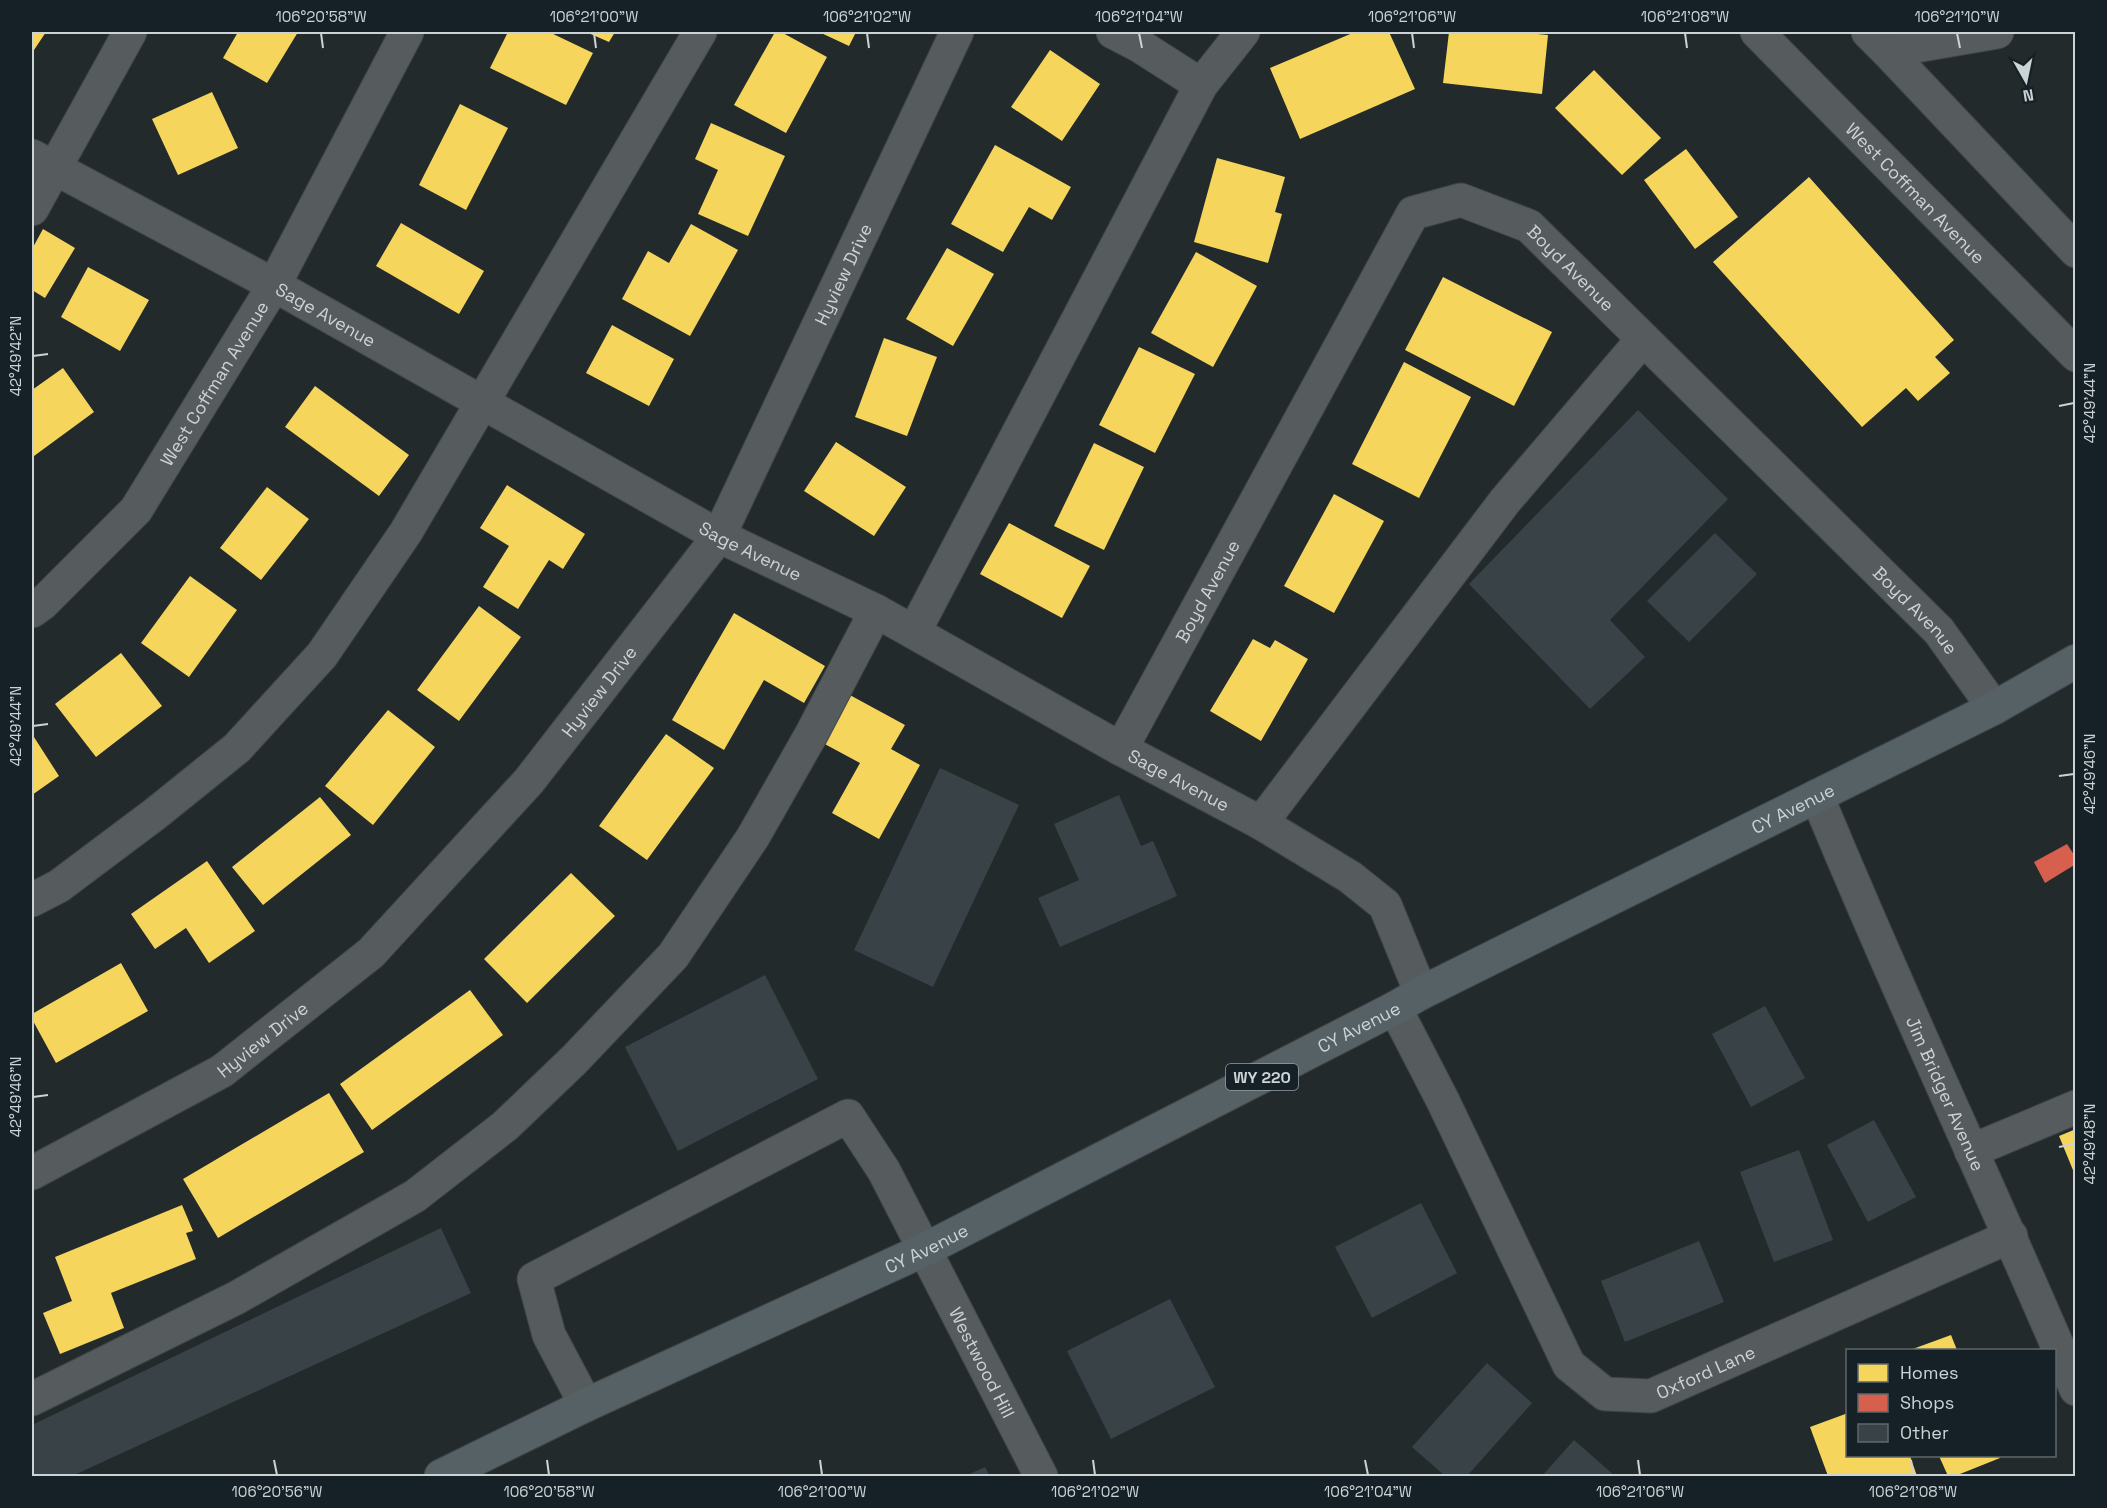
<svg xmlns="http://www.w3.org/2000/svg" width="2107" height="1508" viewBox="0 0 2107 1508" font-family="'Space Grotesk',sans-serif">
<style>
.homes{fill:#f6d55c}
.shops{fill:#d6604d}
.building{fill:#394347}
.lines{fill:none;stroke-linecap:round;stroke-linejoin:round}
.minor-casing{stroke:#3f4446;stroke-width:35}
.major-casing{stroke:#3f4446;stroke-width:35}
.minor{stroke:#565b5d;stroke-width:33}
.major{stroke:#556165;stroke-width:33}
.ticks{fill:none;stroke:#cbd3d6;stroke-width:2}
.labels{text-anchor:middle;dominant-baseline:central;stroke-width:6;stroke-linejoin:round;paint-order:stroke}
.shield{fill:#152126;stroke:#949ea1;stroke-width:1.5}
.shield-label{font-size:16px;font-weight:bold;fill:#cbd3d6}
.street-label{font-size:18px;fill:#cbd3d6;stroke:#152126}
.neatline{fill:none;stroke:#cbd3d6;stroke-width:2}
.ticks-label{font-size:15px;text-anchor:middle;fill:#cbd3d6}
</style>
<rect width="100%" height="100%" fill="#232a2c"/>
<path class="homes" d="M32,32H46L32,53Z
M238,32H298L267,83L223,58Z
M508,32H549L593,53L566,105L490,68Z
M586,32H615L609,42Z
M775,32H781L827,57L786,133L734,105Z
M819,32H856L849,46Z
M1355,32H1389L1415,89L1300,139L1270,68Z
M1449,32H1517L1548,35L1542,94L1443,83Z
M1050,50L1100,84L1062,141L1011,107Z
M1594,70L1661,138L1622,175L1555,108Z
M212,92L238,148L178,175L152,119Z
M460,104L508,128L466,210L419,185Z
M711,123L785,156L748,236L698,214L718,170L695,159Z
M995,145L1071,187L1052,220L1029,207L1003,252L951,224Z
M1686,149L1738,217L1695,249L1644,180Z
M1217,158L1285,177L1275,212L1282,214L1268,263L1194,242Z
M1809,177L1954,340L1935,357L1950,373L1918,401L1906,388L1862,427L1713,262Z
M401,223L484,271L459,314L376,266Z
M691,224L738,250L690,336L622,299L648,251L669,263Z
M43,229L75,248L45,298L32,290V249Z
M947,248L994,274L953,346L906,319Z
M1196,252L1257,286L1213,367L1151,333Z
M88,267L149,300L120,351L61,317Z
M1443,277L1552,332L1514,406L1405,350Z
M612,325L674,359L649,406L586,373Z
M884,338L937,357L907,436L855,417Z
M1139,347L1195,374L1155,453L1099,425Z
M1404,362L1471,397L1419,498L1352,464Z
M63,368L94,412L34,456L32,452V390Z
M315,386L409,455L379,496L285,427Z
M836,442L906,487L874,536L804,491Z
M1094,443L1144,467L1104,550L1054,526Z
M507,485L585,534L563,569L549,560L518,609L483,587L509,546L480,528Z
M267,487L309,519L261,580L220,548Z
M1334,494L1384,521L1334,613L1284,586Z
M1009,523L1090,566L1062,618L980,574Z
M190,576L237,610L189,677L141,643Z
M479,606L521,637L459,721L417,690Z
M734,613L825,666L804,703L764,680L724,750L672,720Z
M1253,639L1270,648L1275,640L1308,659L1261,741L1210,711Z
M121,653L162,706L96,757L55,704Z
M848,694L905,725L891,749L920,765L879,839L832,813L860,763L821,742Z
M388,710L435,747L373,825L325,786Z
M32,734L59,776L32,795Z
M666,734L714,768L647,860L599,826Z
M320,797L351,835L263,905L232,867Z
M207,861L255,931L209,963L186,928L155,949L131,914Z
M571,873L615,916L527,1003L484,959Z
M121,963L148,1011L56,1063L32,1019V1014Z
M470,990L503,1035L372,1130L340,1084Z
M329,1093L364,1152L218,1238L183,1179Z
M2076,1129V1175H2075L2059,1136Z
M182,1205L193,1231L186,1233L196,1259L111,1293L124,1328L60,1354L43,1313L72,1301L55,1257Z
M1951,1335L1957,1350H1910Z
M1848,1413V1456H1910L1917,1476H1828L1810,1427Z
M1939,1456H1999L2000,1458L1955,1476H1948Z"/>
<path class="shops" d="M2067,844L2076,858V864L2045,883L2034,862Z"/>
<path class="building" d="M1638,410L1728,499L1610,620L1645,657L1590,709L1469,584Z
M1715,533L1757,574L1689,642L1647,601Z
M940,768L1019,805L933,987L854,950Z
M1119,795L1141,846L1153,841L1177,896L1060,947L1038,898L1079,880L1054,824Z
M765,975L818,1079L678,1151L625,1047Z
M1765,1006L1805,1078L1751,1107L1712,1034Z
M1874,1120L1916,1197L1868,1222L1827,1145Z
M1799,1150L1833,1240L1774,1262L1740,1172Z
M1421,1203L1457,1273L1372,1318L1335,1247Z
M441,1228L471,1293L72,1476H32V1425Z
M1699,1241L1724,1302L1625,1342L1601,1281Z
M1170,1299L1215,1387L1111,1439L1067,1351Z
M1487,1363L1532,1403L1467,1476H1445L1412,1447Z
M1574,1440L1615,1476H1542Z
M985,1467L990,1476H965Z"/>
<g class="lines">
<g class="minor-casing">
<g id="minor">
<path d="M1113,32L1140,46L1201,85"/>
<path id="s1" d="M1757,32L2076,355"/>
<path d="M1868,32L1887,51L1997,32"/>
<path d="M1887,51L2076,251"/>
<path id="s2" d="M32,156L274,285L719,536L876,611L1121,749L1261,823L1350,877L1385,905L1421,993"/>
<path d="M32,209L130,32"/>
<path id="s3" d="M32,611L43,603L136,510L274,285L407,32"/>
<path d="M914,632L1201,85L1243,32"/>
<path id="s4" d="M1121,749L1413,213L1461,200L1529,226L1939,631L1994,708"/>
<path id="s5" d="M1817,796C1899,996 1992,1191 2076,1389"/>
<path d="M1261,823L1505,501L1643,339"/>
<path d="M32,900L59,886L155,814L237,748L322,655L406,532L700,32"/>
<path id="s6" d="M1395,1008L1443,1101L1569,1365L1605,1394L1651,1396L2011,1236"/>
<path d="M1971,1151L2076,1107"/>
<path id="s7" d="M32,1173L222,1071L371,953L529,781L719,536L957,32"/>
<path d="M32,1399L236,1298L415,1196L505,1126L574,1060L673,956L753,837L811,735L876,611"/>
<path id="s8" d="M586,1405L549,1335L534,1279L848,1116L884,1171L1041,1476"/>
</g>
</g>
<g class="major-casing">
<g id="major">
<path id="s9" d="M441,1476L586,1405L926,1249L1395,1008L1421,993L1994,708L2076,661"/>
</g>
</g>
<use href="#minor" class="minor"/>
<use href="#major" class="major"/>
</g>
<path class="ticks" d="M321,33L323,48M594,33L596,48M867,33L869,48M1139,33L1142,48M1412,33L1414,48M1685,33L1687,48M1957,33L1960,48M33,356L48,354M2059,406L2074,403M33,726L48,724M2059,776L2074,774M33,1097L48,1095M2059,1147L2074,1144M274,1460L277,1475M547,1460L549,1475M820,1460L822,1475M1093,1460L1095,1475M1365,1460L1368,1475M1638,1460L1640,1475M1911,1460L1913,1475"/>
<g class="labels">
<rect class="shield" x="1226" y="1064" width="72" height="26" rx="4.5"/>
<g class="shield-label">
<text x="1262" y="1077">WY 220</text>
</g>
<g class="street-label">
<text stroke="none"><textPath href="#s1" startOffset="226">West Coffman Avenue</textPath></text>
<text stroke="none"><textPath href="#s4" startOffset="792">Boyd Avenue</textPath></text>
<text stroke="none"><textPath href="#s7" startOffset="1239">Hyview Drive</textPath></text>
<text stroke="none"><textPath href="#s2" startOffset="334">Sage Avenue</textPath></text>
<text stroke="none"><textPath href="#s3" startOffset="294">West Coffman Avenue</textPath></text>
<text stroke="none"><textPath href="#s2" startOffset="820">Sage Avenue</textPath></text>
<text stroke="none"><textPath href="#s4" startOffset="180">Boyd Avenue</textPath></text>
<text stroke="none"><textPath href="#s4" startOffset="1278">Boyd Avenue</textPath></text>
<text stroke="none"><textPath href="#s7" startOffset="753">Hyview Drive</textPath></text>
<text stroke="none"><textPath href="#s2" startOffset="1306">Sage Avenue</textPath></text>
<text stroke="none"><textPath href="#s9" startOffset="1508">CY Avenue</textPath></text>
<text stroke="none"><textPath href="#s9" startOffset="1022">CY Avenue</textPath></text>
<text stroke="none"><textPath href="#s7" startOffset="267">Hyview Drive</textPath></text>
<text stroke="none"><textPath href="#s5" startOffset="324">Jim Bridger Avenue</textPath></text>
<text stroke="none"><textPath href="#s9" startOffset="536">CY Avenue</textPath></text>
<text stroke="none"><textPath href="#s8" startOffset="772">Westwood Hill</textPath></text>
<text stroke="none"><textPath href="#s6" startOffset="549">Oxford Lane</textPath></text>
</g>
</g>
<rect width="2107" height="1508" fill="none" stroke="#152126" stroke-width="66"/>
<rect x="1846" y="1349" width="210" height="108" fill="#152126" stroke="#5e686c" stroke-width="1.5"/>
<rect x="1858" y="1364" width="30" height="18" fill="#f6d55c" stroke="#5e686c" stroke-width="1.5"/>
<text x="1900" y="1379" font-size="18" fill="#cbd3d6">Homes</text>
<rect x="1858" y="1394" width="30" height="18" fill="#d6604d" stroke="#5e686c" stroke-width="1.5"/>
<text x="1900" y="1409" font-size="18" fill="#cbd3d6">Shops</text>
<rect x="1858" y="1424" width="30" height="18" fill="#394347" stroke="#5e686c" stroke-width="1.5"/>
<text x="1900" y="1439" font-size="18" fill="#cbd3d6">Other</text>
<g transform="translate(2026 81) rotate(171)" stroke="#152126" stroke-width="4.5" paint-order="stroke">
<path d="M0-4.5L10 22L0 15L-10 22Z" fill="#cbd3d6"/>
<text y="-9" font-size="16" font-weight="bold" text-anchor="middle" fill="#cbd3d6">N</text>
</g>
<rect x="33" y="33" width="2041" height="1442" class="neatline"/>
<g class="ticks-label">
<text x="321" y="22">106°20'58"W</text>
<text x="594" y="22">106°21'00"W</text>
<text x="867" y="22">106°21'02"W</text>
<text x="1139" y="22">106°21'04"W</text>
<text x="1412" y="22">106°21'06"W</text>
<text x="1685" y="22">106°21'08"W</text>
<text x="1957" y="22">106°21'10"W</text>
<text transform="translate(16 356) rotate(-90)" y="5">42°49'42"N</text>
<text transform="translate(2090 403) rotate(-90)" y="5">42°49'44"N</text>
<text transform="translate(16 726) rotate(-90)" y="5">42°49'44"N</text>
<text transform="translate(2090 774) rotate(-90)" y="5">42°49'46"N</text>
<text transform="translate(16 1097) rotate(-90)" y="5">42°49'46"N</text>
<text transform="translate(2090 1144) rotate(-90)" y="5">42°49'48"N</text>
<text x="277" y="1497">106°20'56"W</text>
<text x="549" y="1497">106°20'58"W</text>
<text x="822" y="1497">106°21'00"W</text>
<text x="1095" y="1497">106°21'02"W</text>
<text x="1368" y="1497">106°21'04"W</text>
<text x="1640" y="1497">106°21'06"W</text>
<text x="1913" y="1497">106°21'08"W</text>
</g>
</svg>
